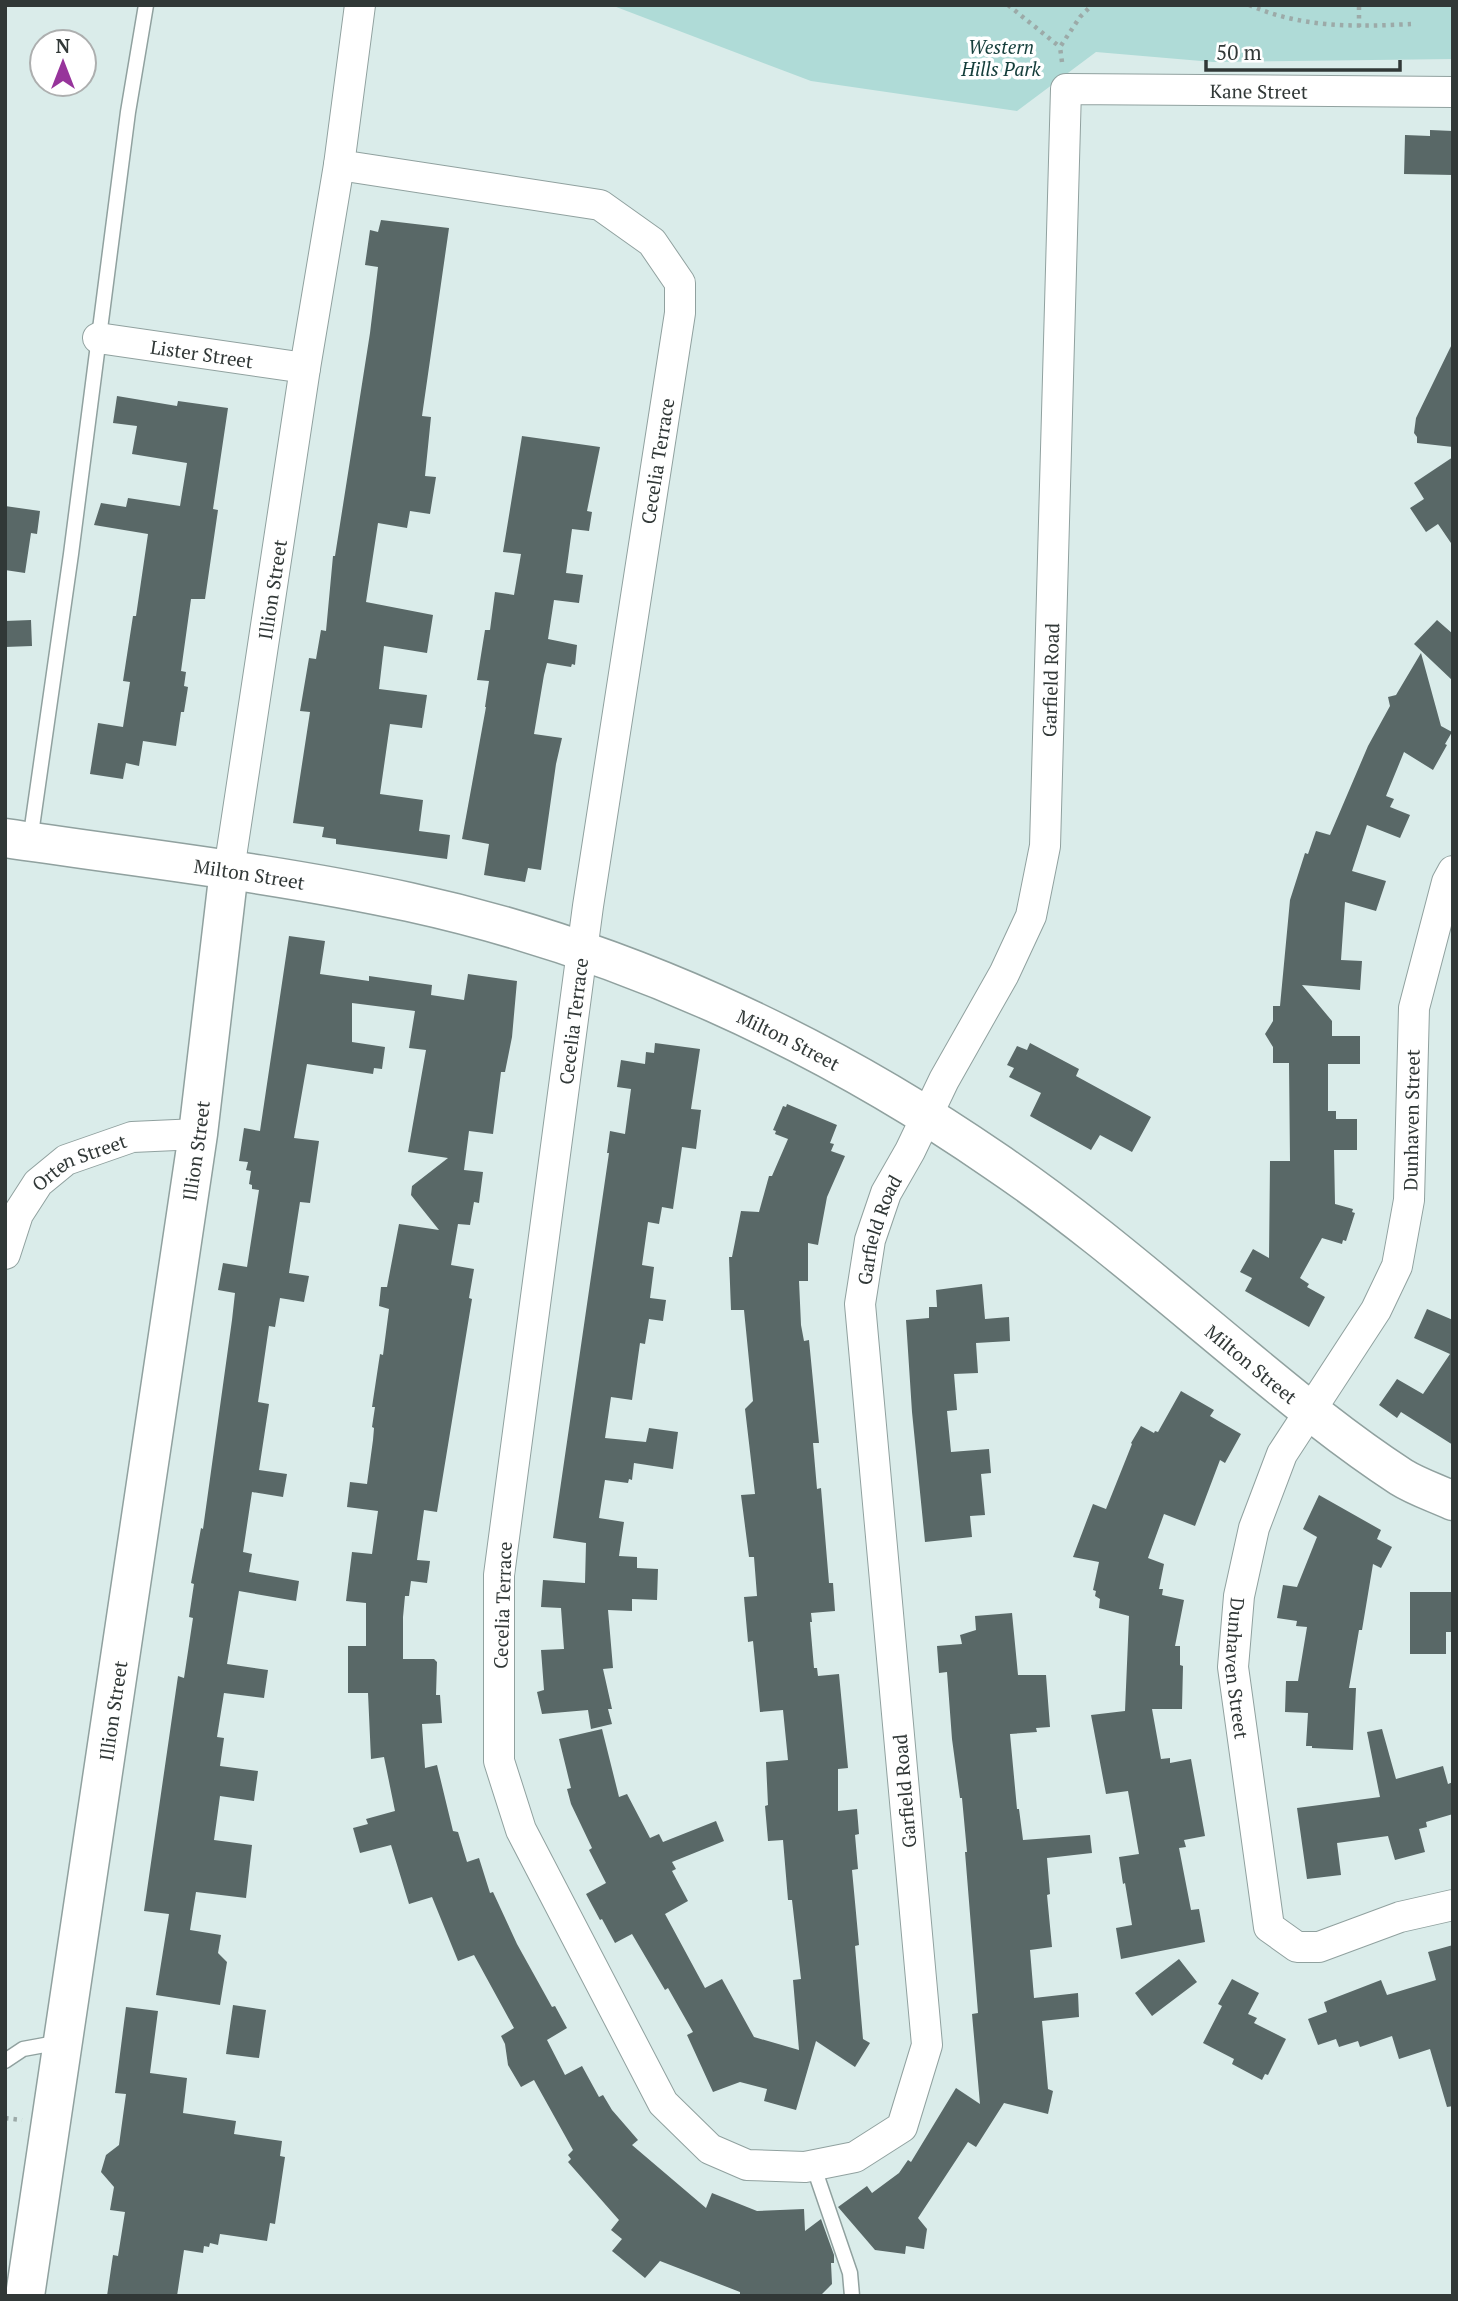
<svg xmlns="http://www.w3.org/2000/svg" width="1458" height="2301" viewBox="0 0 1458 2301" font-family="'PT Serif',serif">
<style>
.green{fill:#afdbd7}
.building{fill:#596867}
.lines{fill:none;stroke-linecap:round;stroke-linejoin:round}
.lane-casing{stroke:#90a19f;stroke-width:17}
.street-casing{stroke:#90a19f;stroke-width:32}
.secondary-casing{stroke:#90a19f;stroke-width:41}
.path{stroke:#9caaa8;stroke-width:4.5;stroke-dasharray:3.5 5;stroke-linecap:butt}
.lane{stroke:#fff;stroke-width:14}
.street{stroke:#fff;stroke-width:30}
.secondary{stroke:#fff;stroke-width:38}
.labels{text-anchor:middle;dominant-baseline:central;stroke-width:7;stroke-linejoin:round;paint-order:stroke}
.park-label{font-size:19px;font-style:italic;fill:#153e3b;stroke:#fff}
.street-label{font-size:19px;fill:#313837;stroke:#fff}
</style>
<rect width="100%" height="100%" fill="#daecea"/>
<path class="green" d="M611,5H1453V59L1213,62L1096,52L1017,111L811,81Z"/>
<path class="building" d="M1430,130L1453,131V175L1404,174L1405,135L1430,136Z
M381,220L449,228L422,416L431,417L425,476L436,477L430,514L410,511L407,528L378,523L366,602L433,615L427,653L384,646L379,689L427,695L422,728L390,724L380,794L423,800L419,831L450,835L447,859L336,844V839L322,837L324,827L293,823L310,712L300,711L309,658L316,659L321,630L326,631L333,556H335L370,333L378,267L365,265L370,230L378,232Z
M1453,342V447L1417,443V437L1414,433L1416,418Z
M117,396L177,406L178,401L228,408L213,509L218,510L205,599H191L181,671L186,672L184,686L188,687L184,712H181L176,746L143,741L139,766L126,763L123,779L90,774L98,723L123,727L130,682L123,681L133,616H136L148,534L94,525L101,503L126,507L128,498L180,506L187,463L132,454L137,426L113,423Z
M522,436L600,447L587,511L592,512L589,531L572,529L566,573L583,575L579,603L554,600L548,639L577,645L575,665L572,664L571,667L547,663L544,675L534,734L562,738L556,764L541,870L528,868L525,882L484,875L489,844L462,839L486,707H485L489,681L477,680L485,630H490L495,592L514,595L521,554L503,552Z
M1453,457V546L1438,524L1426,532L1410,508L1424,499L1414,483Z
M5,506L40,511L37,534L31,533L25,573L5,570Z
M31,620L32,646L5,647V621Z
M1437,620L1453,634V681L1414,644Z
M1421,653L1441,726L1452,732L1445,744L1447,745L1433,770L1404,752L1386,796L1394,799L1390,807L1410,815L1400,838L1367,825L1352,871L1386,881L1376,911L1345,902L1341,960L1362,961L1360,990L1302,985L1332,1021V1036H1360V1064H1328V1111H1336V1119H1357V1150H1334L1335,1204L1353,1209L1352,1212L1355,1213L1346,1241L1343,1240L1342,1244L1322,1238L1300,1278L1309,1284L1307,1287L1325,1297L1309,1327L1245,1291L1252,1278L1240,1272L1253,1249L1269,1258L1270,1161H1290L1289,1063H1273V1047L1265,1034L1273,1021V1006H1280L1290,900L1305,853L1308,854L1316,831L1330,835L1368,746L1390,706L1388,697L1396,695Z
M289,936L325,941L320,974L369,981V976L432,985L431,995L464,1000L468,974L517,981L512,1037L505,1072H501L493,1134L469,1131L464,1170L483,1172L479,1203L474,1202L470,1225L458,1224L451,1265L474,1269L469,1298L472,1299L437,1512L424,1510L417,1560L430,1561L427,1583L411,1581L409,1596H405L403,1617V1659H434L437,1662L436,1695H440L442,1723L422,1724L425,1768L437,1765L453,1831L458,1832L467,1862L479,1858L490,1893L493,1892L517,1944L552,2007L555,2006L567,2028L547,2040L565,2075L582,2066L599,2097L603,2095L612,2110L638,2140L632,2145L706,2208L712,2193L757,2211L804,2209L805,2231L821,2219L834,2255V2263H831L832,2284L820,2296H740V2292L660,2261L645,2278L612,2251L622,2239L611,2230L619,2220L568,2162L571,2159L568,2155L573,2150L534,2080L521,2087L508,2065L505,2044L501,2036L514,2028L474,1955L458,1961L432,1897L409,1904L391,1845L360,1853L353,1828L368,1824L366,1819L395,1811L384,1757L371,1759L368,1693H348V1646H366V1603L346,1601L352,1552L372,1554L378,1511L347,1507L350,1482L367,1484L373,1440L374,1428L372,1427L375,1407H372L380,1354L383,1355L389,1309L379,1306L381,1287H387L399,1224L439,1230L411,1195L412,1186L448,1158L408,1152L426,1050L409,1048L415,1011L352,1003V1042L385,1047L382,1069L374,1068L373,1074L307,1064L294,1138L319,1141L310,1203L300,1202L289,1273L309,1276L304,1302L280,1298L275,1327L269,1326L258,1402L269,1404L259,1470L287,1474L283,1497L252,1492L243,1552L252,1554L249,1572L299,1581L296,1601L239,1591L227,1664L268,1670L264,1698L224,1693L217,1737L224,1738L220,1766L258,1771L254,1801L220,1796L214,1840L252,1845L246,1898L196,1892L190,1930L221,1935L218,1953L227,1962L220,2005L156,1995L169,1914L144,1911L178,1676L184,1678L193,1618L189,1617L194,1584L191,1583L201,1528L203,1529L232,1320L235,1293L218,1290L223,1263L247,1267L259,1190L252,1189V1185L249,1184L251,1171L246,1170L248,1162L239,1161L244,1128L260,1131Z
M655,1043L700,1049L691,1109L701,1110L696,1149L682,1147L673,1209L662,1207L659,1224L648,1222L642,1265L654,1267L650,1298L666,1300L663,1321L649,1319L645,1344L640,1343L632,1400L611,1397L605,1438L646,1442L649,1428L678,1432L673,1469L634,1463L632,1480L629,1479L628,1483L605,1480L599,1518L624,1522L619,1556L637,1557V1568L658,1569L657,1600L632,1599V1611L608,1610L613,1668L603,1669L612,1709H608L612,1724L591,1729L588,1710L542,1714L537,1692L544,1690L541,1650L564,1649L561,1608L541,1607L543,1580L585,1583L586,1543L553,1538L609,1153H607L610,1131L625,1134L631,1089L617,1087L621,1060L645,1064L646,1052L654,1053Z
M1030,1043L1079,1069L1076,1076L1151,1117L1132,1152L1100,1135L1091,1150L1030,1116L1041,1093L1009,1077L1014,1068L1007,1065L1017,1046L1027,1050Z
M787,1104L837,1125L830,1143L834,1144L831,1151L845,1156L827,1197L818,1245L808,1243V1281H799L801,1325L804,1341L809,1340L819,1443H813L817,1489L821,1488L829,1583H833L835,1611L811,1613L812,1622H810L814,1668H817L818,1676L839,1674L848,1768L838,1769V1811L857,1809L859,1834L855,1835L858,1869L852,1870L859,1945L855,1946L863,2039L870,2043L855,2067L816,2041L796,2110L764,2101L767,2089L740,2082L713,2092L687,2035L693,2032L668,1988L665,1990L632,1934L615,1943L602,1919L600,1920L586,1894L606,1883L589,1850L592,1848L571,1804L567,1789L571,1788L559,1739L602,1729L619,1797L627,1794L650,1838L659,1834L663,1842L716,1821L724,1841L672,1862L676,1869L672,1871L688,1901L665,1914L705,1988L722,1979L754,2037L799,2050L793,1980L801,1979L792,1900H788L783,1840L768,1841L765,1806L768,1805L766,1762L788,1760L783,1710L760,1712L753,1641L748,1642L744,1597L757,1596L754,1557H749L741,1495L755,1494L745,1409L753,1401L744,1310H731L729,1257H732L741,1211L759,1212L769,1176H772L788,1139L775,1134L776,1131L773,1130L783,1106L786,1107Z
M982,1284L985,1319L1009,1317L1010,1341L976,1343L978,1373L954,1374L957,1410L947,1411L951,1452L989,1449L991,1473L981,1474L985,1515L970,1516L972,1537L925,1542L912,1412L906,1320L929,1318V1307H937L936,1290Z
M1427,1309L1453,1320V1445L1401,1412L1397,1418L1379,1405L1397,1379L1423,1394L1450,1354L1414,1338Z
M1181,1391L1214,1410L1210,1416L1241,1434L1225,1463L1220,1460L1195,1526L1164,1514L1148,1558L1164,1564L1159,1589H1163L1162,1595L1184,1600L1175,1646H1180V1665L1183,1666L1182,1709H1152L1161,1759L1170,1758V1763L1191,1759L1205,1836L1184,1840L1186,1847L1179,1848L1191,1910L1199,1909L1205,1942L1121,1959L1116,1928L1132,1925L1125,1883L1123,1884L1119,1857L1139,1854L1128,1791L1106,1794L1091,1715L1125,1711L1129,1616L1099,1608L1100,1599L1095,1596L1096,1591L1093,1590L1099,1562L1073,1557L1093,1504L1106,1509L1132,1444L1131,1443L1141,1426L1154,1433L1155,1431L1158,1432Z
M1319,1495L1381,1530L1377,1539L1392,1547L1381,1568L1373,1564L1362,1630H1359L1349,1688H1356L1353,1750L1312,1748V1746H1306L1308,1713L1285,1712L1286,1681H1298L1307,1627L1296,1626L1297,1621L1277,1618L1283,1585L1297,1587L1317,1537L1303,1529Z
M1410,1592H1453V1632H1446V1654H1410Z
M1012,1613L1018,1675H1046L1050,1727L1036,1728L1037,1732L1010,1734L1017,1809H1019L1023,1840L1090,1835L1092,1853L1047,1858L1050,1894L1047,1895L1052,1947L1030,1950L1034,1998L1078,1993L1079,2017L1042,2021L1048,2089L1053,2091L1048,2114L1004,2103L976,2147L968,2142L918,2218L927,2229L924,2249L906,2246L905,2254L875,2250L838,2207L867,2186L872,2193L899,2173L908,2160L911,2162L956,2088L980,2104L972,2014L978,2013L965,1852H967L962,1798H960L952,1739L947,1672L939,1673L937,1646L962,1644L960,1635L976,1630L975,1616Z
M1382,1729L1396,1779L1443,1766L1448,1784L1453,1782V1814L1426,1822L1427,1827L1419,1829L1425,1852L1395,1860L1388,1836L1337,1843L1341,1875L1307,1879L1297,1808L1380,1797L1367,1732Z
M1453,1945V2106L1447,2107L1430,2049L1399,2059L1392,2036L1360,2047L1358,2041L1339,2047L1336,2039L1318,2045L1308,2019L1327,2012L1324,2002L1381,1980L1387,1995L1436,1980L1428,1952Z
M1179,1959L1197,1982L1152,2016L1135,1993Z
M1232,1979L1259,1993L1248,2014L1257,2018L1254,2023L1286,2039L1268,2075L1265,2074L1262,2080L1232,2064L1234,2059L1203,2043L1222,2006L1218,2004Z
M233,2005L266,2010L259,2058L226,2054Z
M126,2007L158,2011L150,2073L187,2078L183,2113L236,2121L234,2134L282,2141L280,2156L285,2157L275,2224L270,2223L267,2241L220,2234L218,2245L210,2243L209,2247L204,2246L203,2253L184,2250L177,2296H107L113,2255L118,2256L125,2212L110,2210L114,2187L101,2172L106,2155L119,2145L126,2094L115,2093Z"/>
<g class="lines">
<g class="lane-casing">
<path id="lane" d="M30,841L71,554L128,112L146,5
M5,2061L23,2049L61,2042
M813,2165L850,2273L852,2296"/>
</g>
<g class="street-casing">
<g id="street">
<path id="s1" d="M339,165L600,205L652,242L680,283V313L588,906L499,1575V1761L521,1830L663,2103L710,2149L747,2165L805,2167L855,2157L902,2127L927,2045L860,1304L870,1240L886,1193L910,1151L944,1080L1004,974L1031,916L1045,846L1066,89L1453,92"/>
<path id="s2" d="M98,338L305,368"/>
<path id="s3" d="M229,870L305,368L339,165L360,5"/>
<path id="s4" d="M1453,871L1447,882L1414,1008L1409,1200L1397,1266L1376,1310L1282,1454L1254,1528L1239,1596L1233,1667L1269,1927L1297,1947H1319L1400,1917L1453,1905"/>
<path id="s5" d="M5,1254L18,1214L38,1183L66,1160L132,1137L198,1134"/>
</g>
</g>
<g class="secondary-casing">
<g id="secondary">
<path id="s6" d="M5,838C140,858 275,873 409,902C619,948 818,1039 995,1161C1081,1219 1159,1287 1239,1353C1291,1396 1344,1440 1401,1477C1417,1487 1436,1493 1453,1501"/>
<path id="s7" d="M25,2296L198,1134L229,870"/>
</g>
</g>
<path class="path" d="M1008,5L1060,47
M1249,5C1302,28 1355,27 1411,24
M1359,27V5
M1062,62L1060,47L1080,17L1092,5
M5,2118L22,2120"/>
<use href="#lane" class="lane"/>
<use href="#street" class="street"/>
<use href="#secondary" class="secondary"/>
</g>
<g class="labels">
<g class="park-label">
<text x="1001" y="46">Western<tspan x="1001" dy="22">Hills Park</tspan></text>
</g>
<g class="street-label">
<text stroke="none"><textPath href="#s1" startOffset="4798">Kane Street</textPath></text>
<text stroke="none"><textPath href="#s2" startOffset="105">Lister Street</textPath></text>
<text transform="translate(657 461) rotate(-81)">Cecelia Terrace</text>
<text stroke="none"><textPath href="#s3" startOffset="284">Illion Street</textPath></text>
<text stroke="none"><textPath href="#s1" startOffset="4014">Garfield Road</textPath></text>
<text stroke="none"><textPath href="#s6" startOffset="247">Milton Street</textPath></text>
<text transform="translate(573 1021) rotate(-83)">Cecelia Terrace</text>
<text stroke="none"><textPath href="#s6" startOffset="814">Milton Street</textPath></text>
<text transform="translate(1411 1120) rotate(-89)">Dunhaven Street</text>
<text stroke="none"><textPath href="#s7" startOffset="1158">Illion Street</textPath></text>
<text stroke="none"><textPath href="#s5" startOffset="126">Orten Street</textPath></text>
<text stroke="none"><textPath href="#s1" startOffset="3426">Garfield Road</textPath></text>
<text stroke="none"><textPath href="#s6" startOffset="1381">Milton Street</textPath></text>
<text transform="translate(502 1605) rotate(-88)">Cecelia Terrace</text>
<text stroke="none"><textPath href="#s4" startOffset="844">Dunhaven Street</textPath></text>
<text stroke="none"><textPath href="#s7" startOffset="592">Illion Street</textPath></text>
<text transform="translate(904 1791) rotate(-95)">Garfield Road</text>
</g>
</g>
<rect width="1458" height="2301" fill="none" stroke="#313837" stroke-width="14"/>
<g transform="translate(63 63)"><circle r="33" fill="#ffffff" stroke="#adafaf" stroke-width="2"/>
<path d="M0-5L12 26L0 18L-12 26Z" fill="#97349b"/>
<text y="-10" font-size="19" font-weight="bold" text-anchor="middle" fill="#313837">N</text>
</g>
<path d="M1206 60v10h194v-10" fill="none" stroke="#313837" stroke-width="3.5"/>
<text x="1216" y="60" font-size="21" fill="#313837" stroke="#ffffff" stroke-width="5" paint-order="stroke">50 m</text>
</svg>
